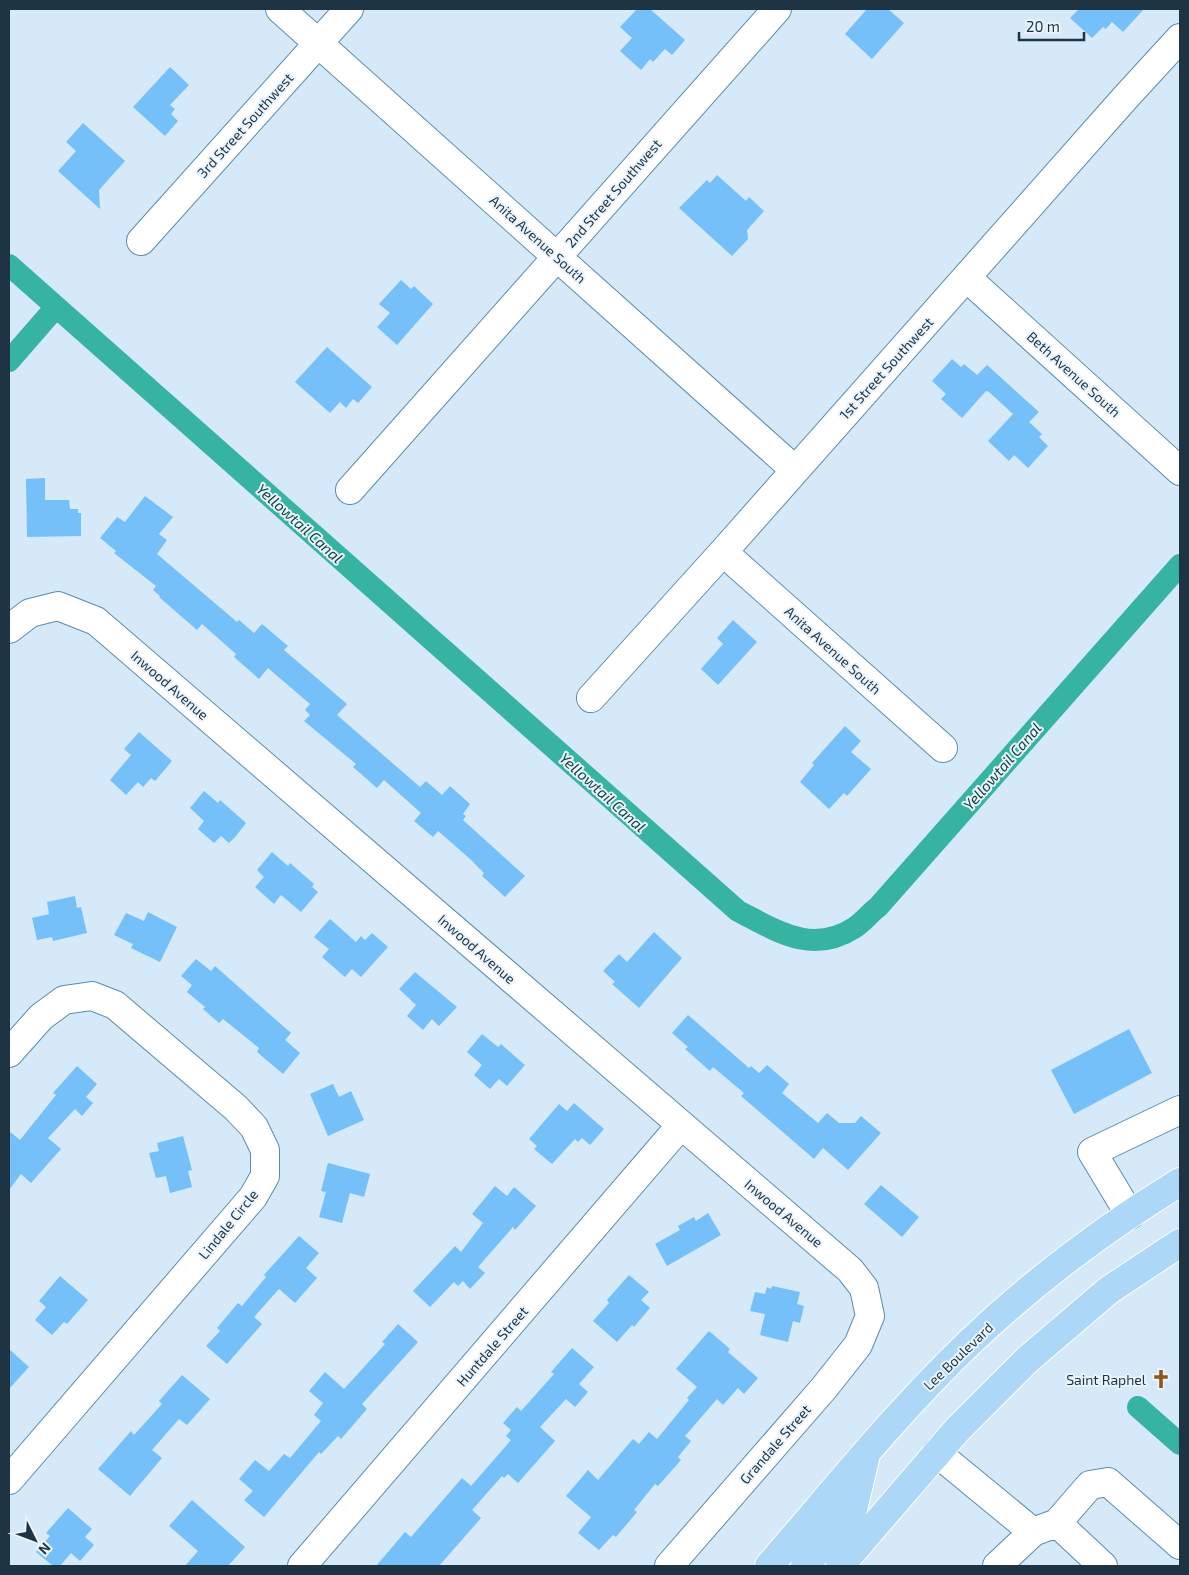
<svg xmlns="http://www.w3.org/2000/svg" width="1189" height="1575" viewBox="0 0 1189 1575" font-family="'Exo 2',sans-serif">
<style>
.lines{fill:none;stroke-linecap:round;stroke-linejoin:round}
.canal{stroke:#37b3a2;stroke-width:22}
.building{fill:#75c0f8}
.minor-casing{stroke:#5b8cb1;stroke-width:30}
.major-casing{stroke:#fff;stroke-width:30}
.minor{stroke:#fff;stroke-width:28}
.major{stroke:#add7f7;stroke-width:28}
.labels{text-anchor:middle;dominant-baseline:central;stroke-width:4;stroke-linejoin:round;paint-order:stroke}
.street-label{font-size:14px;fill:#1f3443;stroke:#eaf4fd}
.poi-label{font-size:14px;fill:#1f3443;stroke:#eaf4fd;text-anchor:end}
.water-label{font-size:15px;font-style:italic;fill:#0e443d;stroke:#eaf4fd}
</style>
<rect width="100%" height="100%" fill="#d5e9f9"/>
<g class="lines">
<path class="canal" d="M9,265L738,911C777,931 812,955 854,928C863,922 870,913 878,907L1180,565
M9,361L56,307
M1138,1407L1180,1444"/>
</g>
<path class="building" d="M637,9H650L685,40L672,55L665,49L653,62L650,59L641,70L620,51L632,38L620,27Z
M867,9H888L904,23L872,59L845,34Z
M1079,9H1144L1123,32L1112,22L1106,29L1103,27L1092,38L1070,18Z
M170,67L189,85L170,105L175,109L171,114L178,121L165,136L133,107Z
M83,123L125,161L99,190L100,209L58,171L76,151L66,142Z
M717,175L746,201L749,197L764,211L747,230L748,239L732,256L679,208L707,180L710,183Z
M401,280L411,289L414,286L433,304L397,345L377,327L390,313L379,304Z
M327,347L372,387L358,403L353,399L346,408L340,402L330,413L295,382Z
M952,359L961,367L964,364L977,375L987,365L1039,412L1029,422L1042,434L1039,437L1048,446L1028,468L1014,455L1009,461L988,441L1013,414L989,392L986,391L962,418L941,399L946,394L932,381Z
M45,478V500H69L70,509H78V513H81V536L27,537L26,479Z
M145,496L173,517L159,534L167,540L157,554L237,622L239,620L254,633L262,624L288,646L284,650L347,704L337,715L420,787L426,781L442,795L450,786L470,804L463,814L466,816L463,820L525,876L505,897L482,876L484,873L469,858L438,831L433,837L414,821L421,813L384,780L377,788L353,767L356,764L304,721L310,715L305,710L310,704L268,668L259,679L234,657L236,654L202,624L197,630L159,597L160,596L153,590L156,586L114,553L116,551L100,538L117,517L125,522Z
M733,620L757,642L718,685L701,669L723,644L717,638Z
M845,726L861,741L851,752L871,769L847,796L844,793L829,809L800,782L814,765L812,763Z
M139,732L172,761L155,781L151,778L143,787L138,782L126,795L110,780L131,755L124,749Z
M204,791L218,803L220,800L246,823L236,836L229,843L221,836L214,843L198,829L204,821L190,808Z
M272,852L288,866L290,863L314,884L312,887L318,892L301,912L281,895L274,904L255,887L264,877L257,870Z
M75,896L77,908L81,907L87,933L53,941L52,937L37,940L32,918L49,914L47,902Z
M148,912L177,927L160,962L131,948L133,944L114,935L126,913L144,921Z
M330,919L356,942L361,936L365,940L372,933L388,947L361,977L352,969L345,977L322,957L329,949L314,937Z
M654,932L682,958L639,1008L612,984L615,982L603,971L619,954L627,962Z
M196,959L211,971L215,966L291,1033L285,1040L300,1053L283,1074L257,1052L259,1048L223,1019L219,1023L203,1009L205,1007L187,992L192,985L181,976Z
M415,972L457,1007L439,1026L432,1019L423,1030L407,1016L416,1005L399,989Z
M688,1015L749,1068L751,1066L759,1073L767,1065L789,1084L782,1093L818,1123L827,1113L839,1123H855L861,1116L881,1133L848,1170L823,1148L814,1159L741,1096L744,1093L713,1067L710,1071L685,1049L688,1047L672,1033Z
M1129,1029L1152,1073L1074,1114L1051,1070Z
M482,1034L498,1047L501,1044L525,1065L507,1086L499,1079L490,1089L474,1075L482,1065L467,1052Z
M77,1066L97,1084L86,1097L93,1103L82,1116L75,1109L48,1138L61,1149L31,1183L21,1174L9,1190V1131L20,1140L56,1095L53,1093Z
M333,1084L339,1097L351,1091L364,1120L328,1136L310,1094Z
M574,1103L604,1129L590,1145L582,1138L578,1142L575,1139L552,1164L534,1149L537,1146L529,1139L559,1104L567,1111Z
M183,1136L192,1170L188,1171L192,1187L170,1193L166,1176L156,1178L149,1153L159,1151L157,1143Z
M328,1163L370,1174L364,1197L350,1193L342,1223L319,1217L326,1192L321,1191Z
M881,1185L919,1217L902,1237L864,1204Z
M495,1186L507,1196L514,1187L536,1206L515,1230L513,1227L478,1267L485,1273L470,1289L463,1281L458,1286L454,1282L430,1307L413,1291L455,1246L461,1252L483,1223L472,1214Z
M708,1213L721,1235L667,1266L655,1244L680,1230L678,1226L694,1217L696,1221Z
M299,1236L319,1253L306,1268L317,1278L295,1303L279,1289L254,1317L262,1324L227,1364L206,1346L220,1331L217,1328L238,1303L242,1306L266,1277L264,1275Z
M629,1275L649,1292L641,1300L650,1308L634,1327L632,1325L617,1342L593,1321L609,1303L607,1300Z
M60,1276L88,1300L67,1324L64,1322L52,1335L35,1320L46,1307L39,1301Z
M772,1286L800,1292L797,1304L804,1306L800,1323L793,1321L788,1342L760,1335L765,1314L750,1311L755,1292L765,1294L767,1287L771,1289Z
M398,1324L418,1342L362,1404L367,1409L341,1439L338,1436L321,1454L319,1452L264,1517L244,1500L253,1491L239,1479L255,1460L269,1471L284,1454L290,1458L321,1421L314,1415L323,1403L309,1391L325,1372L344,1389L385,1344L382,1342Z
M709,1331L730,1349L728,1352L758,1378L744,1394L738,1388L723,1405L717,1399L685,1436L691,1441L678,1457L681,1460L658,1486L655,1484L634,1510L637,1512L616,1537L613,1535L599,1550L578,1533L591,1517L566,1496L588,1470L598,1480L633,1439L639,1444L649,1432L657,1439L689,1400L687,1398L697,1387L676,1369Z
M572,1348L594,1367L579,1384L588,1392L575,1407L566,1399L540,1427L555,1441L518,1483L508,1474L504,1478L502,1476L472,1510L481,1518L439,1566H376L405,1532L411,1537L462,1478L471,1486L511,1440L506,1436L511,1430L503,1423L517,1407L521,1411L554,1374L551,1372Z
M9,1349L29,1367L9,1389Z
M182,1375L210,1399L187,1425L179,1419L152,1450L162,1458L130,1496L98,1469L131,1431L134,1435L162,1404L159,1401Z
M192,1500L245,1547L228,1566H185L198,1551L169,1526Z
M68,1508L92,1529L85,1537L94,1545L80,1561L71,1553L60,1566H53L36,1552L50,1536L46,1533Z"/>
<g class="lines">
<g class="minor-casing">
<path id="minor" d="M280,9L795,470
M141,241L349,9
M967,278L1180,471
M350,490L777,9
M723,552L943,748
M9,629L30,613L58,606L96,621L850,1270L864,1288L870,1316L858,1345L824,1388L669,1566
M591,698L723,552L1125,98L1180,38
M9,1053L41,1017L64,1000L92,996L115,1005L236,1108L254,1127L265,1150V1176L253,1197L9,1480
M1130,1215L1092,1152L1180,1110
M937,1453L1033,1532
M1057,1523L1103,1566
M302,1566L681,1125
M997,1566L1033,1532L1057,1523L1090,1485L1108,1482L1180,1545"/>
</g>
<g class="major-casing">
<path id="major" d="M769,1566C834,1491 897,1412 969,1343C1033,1282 1105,1228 1180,1182
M805,1566L853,1509L865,1459
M840,1566L957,1430L1028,1359L1109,1290L1180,1243"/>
</g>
<use href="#minor" class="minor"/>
<use href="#major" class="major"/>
</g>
<defs>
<g id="church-bare" transform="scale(1.5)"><path d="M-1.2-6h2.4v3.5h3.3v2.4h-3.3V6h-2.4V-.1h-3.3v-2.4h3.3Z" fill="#925716" stroke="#eaf4fd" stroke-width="2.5" paint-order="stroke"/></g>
</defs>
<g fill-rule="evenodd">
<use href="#church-bare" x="1161" y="1379"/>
</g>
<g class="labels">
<g class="street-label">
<text transform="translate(245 125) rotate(-48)">3rd Street Southwest</text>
<text transform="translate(613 193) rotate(-49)">2nd Street Southwest</text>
<text transform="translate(538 239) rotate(42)">Anita Avenue South</text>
<text transform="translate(886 368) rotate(-48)">1st Street Southwest</text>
<text transform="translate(1074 374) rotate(42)">Beth Avenue South</text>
<text transform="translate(833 650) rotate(42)">Anita Avenue South</text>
<text transform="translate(170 685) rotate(41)">Inwood Avenue</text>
<text transform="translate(477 949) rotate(41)">Inwood Avenue</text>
<text transform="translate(784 1213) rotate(40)">Inwood Avenue</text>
<text transform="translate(228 1224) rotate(-51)">Lindale Circle</text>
<text transform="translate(492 1346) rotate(-49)">Huntdale Street</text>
<text transform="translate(958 1356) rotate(-44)">Lee Boulevard</text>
<text transform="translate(775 1444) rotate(-49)">Grandale Street</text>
</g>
<g class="poi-label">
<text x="1146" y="1379">Saint Raphel</text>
</g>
<g class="water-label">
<text transform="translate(300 523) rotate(42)">Yellowtail Canal</text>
<text transform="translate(1002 766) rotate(-49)">Yellowtail Canal</text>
<text transform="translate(603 792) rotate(42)">Yellowtail Canal</text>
</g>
</g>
<rect width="1189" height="1575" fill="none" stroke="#1f3443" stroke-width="20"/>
<g transform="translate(35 1540) rotate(132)" stroke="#eaf4fd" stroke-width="4" paint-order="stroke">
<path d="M0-4L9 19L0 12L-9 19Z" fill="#1f3443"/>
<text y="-8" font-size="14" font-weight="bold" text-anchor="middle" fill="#1f3443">N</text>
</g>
<path d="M1019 32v8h65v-8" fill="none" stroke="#1f3443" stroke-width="2.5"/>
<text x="1026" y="32" font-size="15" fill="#1f3443" stroke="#eaf4fd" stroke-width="4" paint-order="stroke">20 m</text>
</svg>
